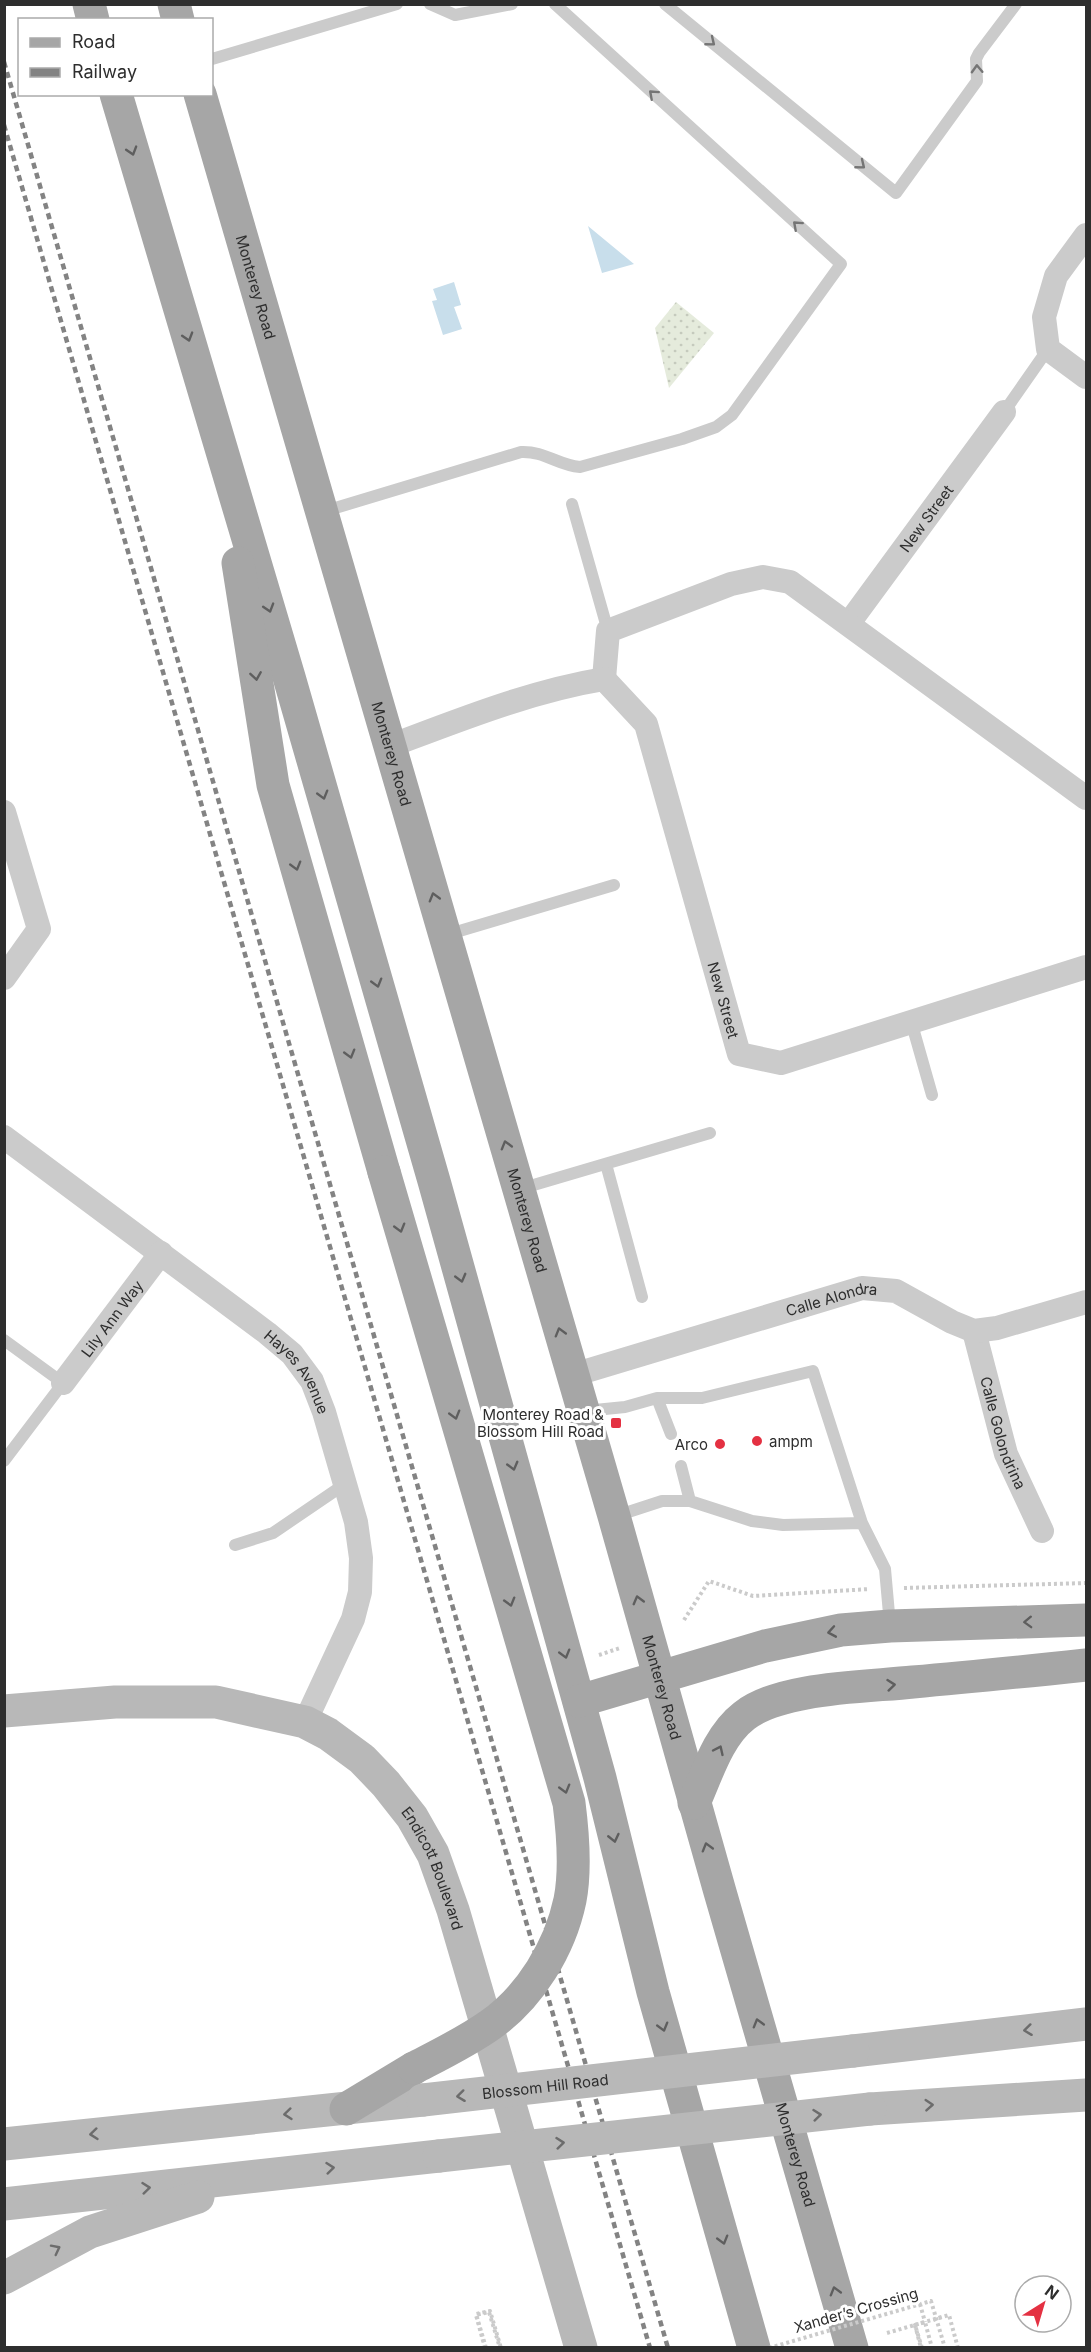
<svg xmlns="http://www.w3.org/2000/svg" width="1091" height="2352" viewBox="0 0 1091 2352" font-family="Inter,sans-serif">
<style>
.park{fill:url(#park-dots)}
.water{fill:#c8deeb}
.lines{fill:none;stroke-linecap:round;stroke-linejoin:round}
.path{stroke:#cbcbcb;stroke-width:4;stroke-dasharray:3 3;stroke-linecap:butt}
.lane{stroke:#cbcbcb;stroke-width:12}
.street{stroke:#cbcbcb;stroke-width:24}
.secondary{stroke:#b8b8b8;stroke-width:33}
.primary{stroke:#a6a6a6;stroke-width:33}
.rail{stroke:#838383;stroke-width:4.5;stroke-dasharray:6 4.5;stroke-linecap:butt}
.path-bridge{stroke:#cbcbcb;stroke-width:4;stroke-dasharray:3 3;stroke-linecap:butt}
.secondary-bridge{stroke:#b8b8b8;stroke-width:33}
.primary-bridge{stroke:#a6a6a6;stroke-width:33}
.oneway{stroke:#757575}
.oneway2{stroke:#5e5e5e}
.oneway3{stroke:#6c6c6c}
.poi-dot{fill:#e43142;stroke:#fff;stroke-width:2}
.labels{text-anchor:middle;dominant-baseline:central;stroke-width:6;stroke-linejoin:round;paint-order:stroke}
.street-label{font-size:15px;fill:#2e2e2e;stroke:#fff}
.poi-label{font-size:15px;fill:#2e2e2e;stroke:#fff;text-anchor:end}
</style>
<defs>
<pattern id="park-dots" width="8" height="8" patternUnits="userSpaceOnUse" patternTransform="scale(1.5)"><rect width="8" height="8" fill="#e5ebdc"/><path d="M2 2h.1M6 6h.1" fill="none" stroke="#c5cabd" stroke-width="1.8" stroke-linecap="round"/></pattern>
</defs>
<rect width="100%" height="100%" fill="#fff"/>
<path class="park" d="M676,302L714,333L669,388L655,328Z"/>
<path class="water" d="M588,226L634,264L602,273Z
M454,282L461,305L454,307L462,329L443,335L432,301L437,300L433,289Z"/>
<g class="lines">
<path class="path" d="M904,1588L1086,1583
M684,1620L709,1581L753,1596L870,1589
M599,1655L620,1648
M920,2304L925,2322
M915,2325L921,2348
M887,2333L949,2315L958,2348
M485,2348L476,2315L489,2312L500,2348"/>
<path class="lane" d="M430,4L455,15L512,4
M665,4L896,193L977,81L976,59L979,53L1016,4
M212,59L397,4
M1004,412L1048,349
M572,504L608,631
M322,512L521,452C545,451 557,465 580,467L682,439L716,427L732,415L841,264L555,4
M446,935L614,885
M911,1021L932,1095
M606,1164L642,1297
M520,1189L710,1133
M4,1340L63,1383L4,1461
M657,1398L671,1434
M585,1411L625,1407L657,1398H702L813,1371L862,1523L885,1569L890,1625
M681,1466L690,1501
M616,1516L662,1501H690L752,1521L783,1525L862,1523
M235,1545L273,1533L345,1484"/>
<g class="street">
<path d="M1086,235L1056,276L1044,317L1048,349L1086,377"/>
<path id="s1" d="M849,623L1004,412"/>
<path d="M604,679L608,631L731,584L763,577L790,582L1086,798"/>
<path id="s2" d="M390,746C459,720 531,691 604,679L646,724L739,1054L781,1063L1086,967"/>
<path d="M4,812L39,929L4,978"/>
<path id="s3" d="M4,1137L267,1333L292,1354L312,1381L324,1412L356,1522L361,1558L360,1592L353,1619L305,1722"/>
<path id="s4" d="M974,1331L1006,1454L1042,1531"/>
<path id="s5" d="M573,1375L862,1288L896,1291L952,1322L974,1331L997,1328L1086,1302"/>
<path id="s6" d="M63,1383L161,1253"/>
</g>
<g class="secondary">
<path id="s7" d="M4,1711L115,1702H216L305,1722L328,1734L362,1759L386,1784L412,1817L433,1854L453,1910L581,2348"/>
<path d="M853,2051L1086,2024"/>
<path d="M870,2109L1086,2095"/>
<path d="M4,2144L423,2100"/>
<path d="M4,2204L439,2156"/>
<path d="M4,2278L90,2232L198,2197"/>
</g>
<g class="primary">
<path d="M89,4L93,20"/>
<path d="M174,4L178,20"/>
<path d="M116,94L289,677L434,1181L600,1778L653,1992L754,2348"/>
<path id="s8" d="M200,94L614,1516L720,1892L852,2348"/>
<path d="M238,563L273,785L384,1172"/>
<path d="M579,1701L765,1646L841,1630L890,1626L1086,1620"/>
<path d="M694,1803C707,1774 718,1736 744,1716C780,1687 867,1687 913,1682C971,1677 1029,1671 1086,1665"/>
<path d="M346,2109L414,2068"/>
</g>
<path class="rail" d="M4,62L668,2348
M4,125L650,2348"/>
<path class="path-bridge" d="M936,2321L935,2319L942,2317
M486,2348L476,2314L490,2311L501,2348
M769,2348L931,2301L945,2348
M922,2348L915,2325L925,2322L932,2348"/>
<g class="secondary-bridge">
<path id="s9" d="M423,2100L853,2051"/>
<path d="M439,2156L870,2109"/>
</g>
<path class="primary-bridge" d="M384,1172L569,1803C573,1834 576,1869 570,1900C560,1948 530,1997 490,2025C466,2042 439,2055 414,2068"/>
</g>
<defs><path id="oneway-chevron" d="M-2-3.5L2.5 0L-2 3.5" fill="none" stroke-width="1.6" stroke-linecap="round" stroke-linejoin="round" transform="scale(1.5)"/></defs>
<g class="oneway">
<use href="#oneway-chevron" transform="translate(711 42) rotate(39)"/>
<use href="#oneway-chevron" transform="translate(977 69) rotate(-92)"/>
<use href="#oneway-chevron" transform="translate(653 94) rotate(-138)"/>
<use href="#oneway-chevron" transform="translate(861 165) rotate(39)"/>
<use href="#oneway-chevron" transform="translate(797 225) rotate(-138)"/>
</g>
<g class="oneway2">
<use href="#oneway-chevron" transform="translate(132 151) rotate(73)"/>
<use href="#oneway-chevron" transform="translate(188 337) rotate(73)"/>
<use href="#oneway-chevron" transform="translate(269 608) rotate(73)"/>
<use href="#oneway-chevron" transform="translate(256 676) rotate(81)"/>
<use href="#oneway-chevron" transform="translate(323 795) rotate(74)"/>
<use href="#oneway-chevron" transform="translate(296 866) rotate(74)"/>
<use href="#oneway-chevron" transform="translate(434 897) rotate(-106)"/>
<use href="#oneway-chevron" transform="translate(377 983) rotate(74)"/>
<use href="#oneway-chevron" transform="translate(350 1054) rotate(74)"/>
<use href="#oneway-chevron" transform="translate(506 1145) rotate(-106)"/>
<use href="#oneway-chevron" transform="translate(400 1228) rotate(74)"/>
<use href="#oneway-chevron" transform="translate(461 1278) rotate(75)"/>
<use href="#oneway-chevron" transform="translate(560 1332) rotate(-106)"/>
<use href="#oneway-chevron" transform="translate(455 1415) rotate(74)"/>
<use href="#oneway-chevron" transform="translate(513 1466) rotate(75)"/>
<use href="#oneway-chevron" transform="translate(638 1600) rotate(-105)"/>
<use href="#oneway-chevron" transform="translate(510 1602) rotate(74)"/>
<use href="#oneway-chevron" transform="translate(1028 1622) rotate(178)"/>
<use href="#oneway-chevron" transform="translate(832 1632) rotate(170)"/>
<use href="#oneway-chevron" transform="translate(565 1654) rotate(74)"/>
<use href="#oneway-chevron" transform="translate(891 1685) rotate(-6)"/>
<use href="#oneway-chevron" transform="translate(719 1750) rotate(-65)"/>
<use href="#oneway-chevron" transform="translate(565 1789) rotate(74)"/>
<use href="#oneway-chevron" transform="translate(614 1838) rotate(77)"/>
<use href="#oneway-chevron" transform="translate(707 1847) rotate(-106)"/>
<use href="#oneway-chevron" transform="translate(758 2023) rotate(-106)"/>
<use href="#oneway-chevron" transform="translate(663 2027) rotate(74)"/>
<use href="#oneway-chevron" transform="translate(723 2240) rotate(74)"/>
<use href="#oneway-chevron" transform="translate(835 2291) rotate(-106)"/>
</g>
<g class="oneway3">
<use href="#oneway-chevron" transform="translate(1028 2030) rotate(173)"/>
<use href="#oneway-chevron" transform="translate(461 2096) rotate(173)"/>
<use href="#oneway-chevron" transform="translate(929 2105) rotate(-4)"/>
<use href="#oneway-chevron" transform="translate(288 2114) rotate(174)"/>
<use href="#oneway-chevron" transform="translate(817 2115) rotate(-6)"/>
<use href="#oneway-chevron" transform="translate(94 2134) rotate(174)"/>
<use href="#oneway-chevron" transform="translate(560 2143) rotate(-6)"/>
<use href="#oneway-chevron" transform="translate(330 2168) rotate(-6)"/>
<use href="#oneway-chevron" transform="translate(146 2188) rotate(-6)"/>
<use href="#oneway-chevron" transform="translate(56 2249) rotate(-27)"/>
</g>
<g class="poi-dot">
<rect x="610" y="1417" width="12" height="12" rx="3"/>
<circle cx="757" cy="1441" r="6"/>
<circle cx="720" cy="1444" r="6"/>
</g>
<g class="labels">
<g class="street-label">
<text stroke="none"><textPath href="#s8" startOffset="201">Monterey Road</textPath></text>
<text stroke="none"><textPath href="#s1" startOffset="130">New Street</textPath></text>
<text stroke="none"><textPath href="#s8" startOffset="687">Monterey Road</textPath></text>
<text stroke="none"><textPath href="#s2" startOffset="573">New Street</textPath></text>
<text stroke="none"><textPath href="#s8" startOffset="1173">Monterey Road</textPath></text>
<text stroke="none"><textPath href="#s5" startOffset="270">Calle Alondra</textPath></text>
<text stroke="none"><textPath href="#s6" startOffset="81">Lily Ann Way</textPath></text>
<text stroke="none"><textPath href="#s3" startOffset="378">Hayes Avenue</textPath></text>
<text stroke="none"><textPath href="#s4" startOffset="106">Calle Golondrina</textPath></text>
<text stroke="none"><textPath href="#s8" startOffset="1659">Monterey Road</textPath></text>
<text stroke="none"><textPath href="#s7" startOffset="504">Endicott Boulevard</textPath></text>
<text stroke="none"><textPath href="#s9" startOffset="123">Blossom Hill Road</textPath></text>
<text stroke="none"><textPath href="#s8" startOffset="2145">Monterey Road</textPath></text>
<text transform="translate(856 2310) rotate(-16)">Xander’s Crossing</text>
</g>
<g class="poi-label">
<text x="604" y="1414">Monterey Road &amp;<tspan x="604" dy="17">Blossom Hill Road</tspan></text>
<text x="769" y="1441" text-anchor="start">ampm</text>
<text x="708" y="1444">Arco</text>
</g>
</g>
<rect width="1091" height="2352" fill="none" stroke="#2e2e2e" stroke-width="12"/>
<rect x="18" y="18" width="195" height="78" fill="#ffffff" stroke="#ababab" stroke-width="1.5"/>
<rect x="30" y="38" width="30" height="9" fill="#a6a6a6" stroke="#ababab" stroke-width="1.5"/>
<text x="72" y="48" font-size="18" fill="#2e2e2e">Road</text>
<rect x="30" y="68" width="30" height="9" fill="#838383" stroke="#ababab" stroke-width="1.5"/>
<text x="72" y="78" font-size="18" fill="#2e2e2e">Railway</text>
<g transform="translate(1043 2304) rotate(37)"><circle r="28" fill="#ffffff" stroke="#ababab" stroke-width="1.5"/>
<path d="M0-4.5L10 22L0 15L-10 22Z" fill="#e43142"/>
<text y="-9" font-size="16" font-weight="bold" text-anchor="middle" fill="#2e2e2e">N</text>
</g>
</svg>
